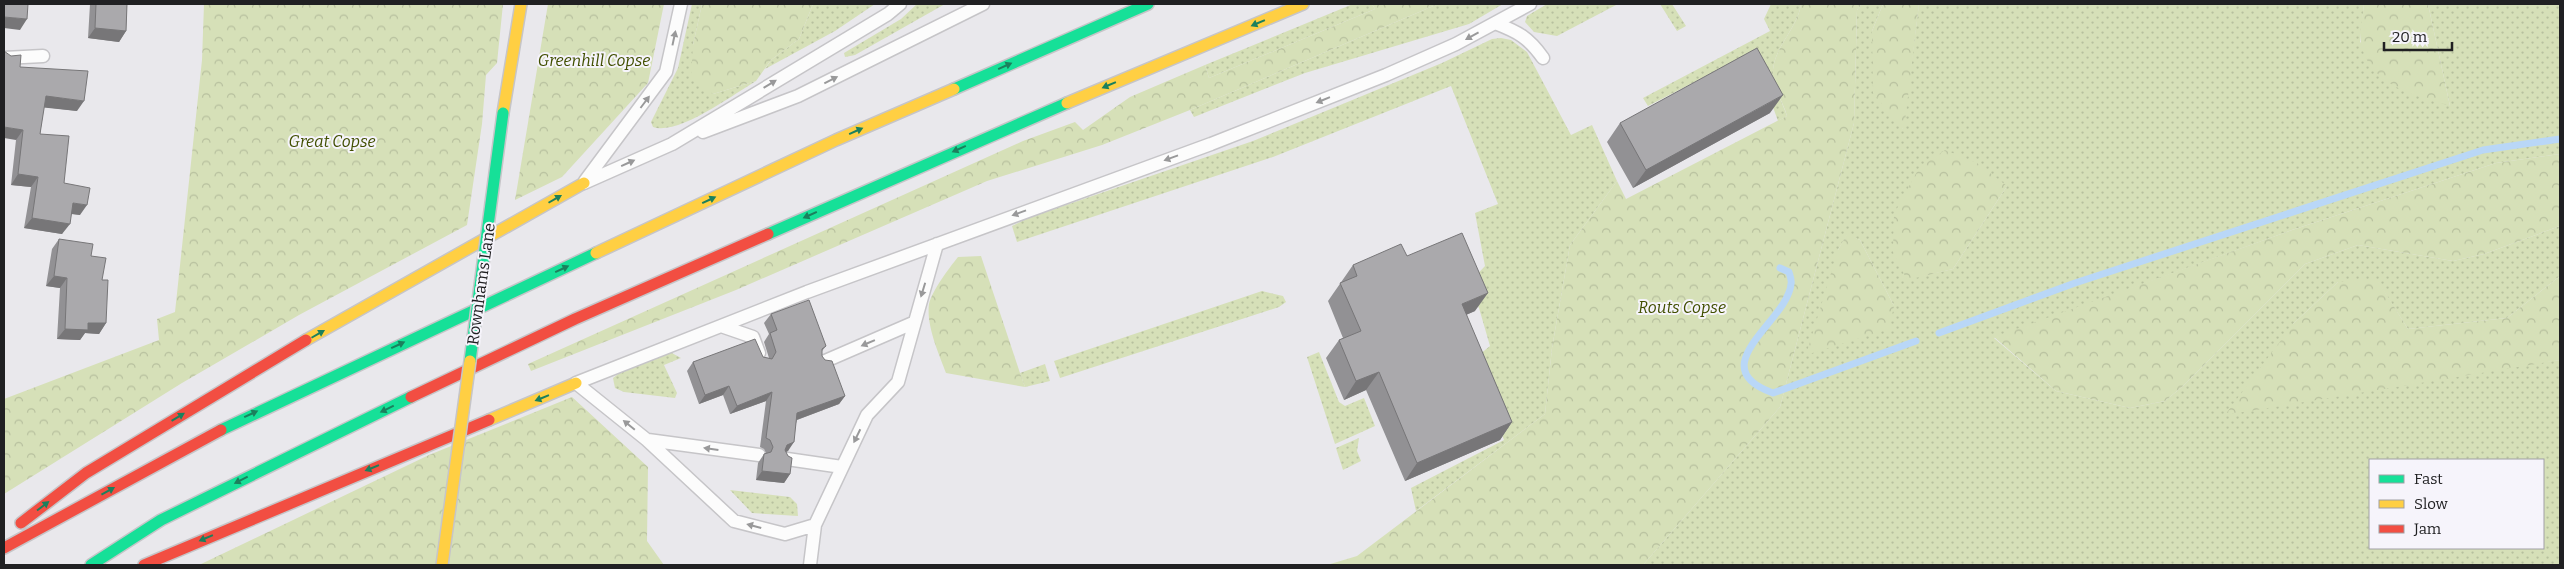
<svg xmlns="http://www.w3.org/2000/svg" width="2564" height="569" viewBox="0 0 2564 569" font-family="Bitter,serif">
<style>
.grass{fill:url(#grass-dots);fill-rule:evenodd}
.forest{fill:url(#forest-crowns)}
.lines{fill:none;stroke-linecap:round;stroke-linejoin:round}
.stream{stroke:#b9d7f7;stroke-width:7}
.lane-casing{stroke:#c6c5c8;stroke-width:15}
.fast-casing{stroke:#c6c5c8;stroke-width:14}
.slow-casing{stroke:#c6c5c8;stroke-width:14}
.jam-casing{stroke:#c6c5c8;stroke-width:14}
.lane{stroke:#fcfcfc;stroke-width:12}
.fast{stroke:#16e098;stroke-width:11}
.slow{stroke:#ffcf43;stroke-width:11}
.jam{stroke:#f24e42;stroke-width:11}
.fast-bridge-casing{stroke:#c6c5c8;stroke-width:14;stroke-linecap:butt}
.slow-bridge-casing{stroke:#c6c5c8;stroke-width:14;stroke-linecap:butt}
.fast-bridge{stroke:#16e098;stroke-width:11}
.slow-bridge{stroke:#ffcf43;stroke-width:11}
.wall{fill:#929194}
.shaded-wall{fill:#777678}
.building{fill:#aaa9ac;stroke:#777678}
.oneway{fill:#1b805d}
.oneway2{fill:#99999a}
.labels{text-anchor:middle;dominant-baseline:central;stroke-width:4;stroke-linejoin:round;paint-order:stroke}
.park-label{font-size:16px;font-style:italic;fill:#414f00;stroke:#f6f4fb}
.street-label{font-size:16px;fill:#202022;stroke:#f6f4fb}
</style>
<defs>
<pattern id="grass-dots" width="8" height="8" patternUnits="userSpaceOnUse" patternTransform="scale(1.25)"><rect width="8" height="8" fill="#d6e0b8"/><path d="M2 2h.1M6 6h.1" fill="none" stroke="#b7c09e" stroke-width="1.8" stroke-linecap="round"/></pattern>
<pattern id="forest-crowns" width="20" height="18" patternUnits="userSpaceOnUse" patternTransform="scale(1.25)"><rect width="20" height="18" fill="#d6e0b8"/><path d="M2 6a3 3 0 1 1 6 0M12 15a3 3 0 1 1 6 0" fill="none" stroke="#b7c09e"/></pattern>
</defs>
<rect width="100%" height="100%" fill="#e9e8ec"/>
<path class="grass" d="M692,4H702L693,45L713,94L756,81C734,94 678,136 653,127L651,122L678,68Z
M813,4H875L835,31L765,69L771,60L799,39Z
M917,4H945L855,55L845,57L844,53L901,19Z
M1353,4H1372L1375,9L1209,78L1205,65Z
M1438,4H1503L1469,24L1305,73L1194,117L1190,110Z
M1547,4H1618L1557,36L1534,32L1525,22L1527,16Z
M1660,4H1672L1686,26L1677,31Z
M1771,4H1801C1798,29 1771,49 1773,76C1774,88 1783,104 1787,116L1778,121L1761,74L1741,58L1648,106L1643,98L1770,31L1764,19Z
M1862,4H1883L1872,31L1903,129L1919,4H2364L2360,42L2450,106L2428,4H2560V154L2496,163L2292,230L1994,338L2056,391L2130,408L2165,401L2183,386L2305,264L2358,245L2453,261L2484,254L2560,226V276L2507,318L2408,329L2378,282H2338L2293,324L2529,364L2560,360V565H1643L1780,407L1854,123L1857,10ZM2007,186L1953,269L1907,279ZM1847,235L1860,240L1894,306L1838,250ZM2370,460H2543V548H2370Z
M1501,38L1511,40L1527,52L1571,135L1592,125L1617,181L1570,245L1552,348L1545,414L1416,511L1411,488L1504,440L1474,359L1490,346L1479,308L1468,284L1485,266L1475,213L1498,204L1451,86L1273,157L1017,242L1012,226L1028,218L1253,141L1442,63L1492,39Z
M1262,291L1283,296L1286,302L1279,307L1060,378L1054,361Z
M670,352L681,358L664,365L677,393L675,398L624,392L615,388L613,378L622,371Z
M1319,352L1339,402L1345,406L1364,398L1375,426L1335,444L1307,357Z
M1045,364L1050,381L1025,387L1020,373Z
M1359,438L1357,451L1361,461L1343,470L1336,448Z
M730,490L790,497L797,504L798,516L752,513Z"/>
<path class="forest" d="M204,4H503L497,63L486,75L482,124L467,225L299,315L182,383L4,494V399L159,340L157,319L175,312L202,60Z
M548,4H664L648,83L562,177L515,200Z
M702,4H813L799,39L771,60L756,81L713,94L691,77L693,45Z
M1372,4H1438L1190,110L1102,145L987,181L736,290L531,371L528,364L1023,141L1075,122L1083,130L1130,97L1205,65L1209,78L1375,9Z
M1801,4H1862L1857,10L1854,123L1780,407L1643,565H1327L1357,556L1545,414L1552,348L1570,245L1617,181L1626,199L1787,116C1784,104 1774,89 1773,76C1771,49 1798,29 1801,4Z
M1883,4H1919L1904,130L1873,93L1872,31Z
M2364,4H2428L2450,106C2415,96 2368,84 2361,43C2359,31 2363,15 2364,4Z
M1945,150L1977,163L2007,186L1953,269L1907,280L1893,252L1894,214L1919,168Z
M2560,154V226L2484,254L2453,261L2358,245L2305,264L2183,386L2165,401L2130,408L2056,391L1994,337L2292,230L2496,163Z
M1847,234L1860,240L1894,306L1889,329L1806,355L1838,250Z
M981,256L1020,373L1025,387L946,373C939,354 926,326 929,304C932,291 949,268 958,257Z
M2560,276V360L2225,415L2293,324L2338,282L2360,280L2378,281L2408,329L2507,318Z
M572,397L648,467L647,541L664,565H199L429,455Z"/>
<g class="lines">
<path class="stream" d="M1780,268L1789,272C1790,276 1792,280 1791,284C1788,321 1700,367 1773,393L1916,341
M1939,333L2075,283L2483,150L2560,139"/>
<g class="lane-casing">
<path id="lane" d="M1495,23C1518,32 1528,37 1543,58
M4,58L43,56
M703,132L798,96L983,4
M585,181L666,72L681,4
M584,183L672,144L888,14L900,4
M937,244L898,382L867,415L815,525L785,534L734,521L647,440L576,383L807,292L1211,144L1386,75L1456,44L1530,4
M721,326L753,337L759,353
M823,362L913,323
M648,440L759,455
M787,459L842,467
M810,565L815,525"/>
</g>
<g class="fast-casing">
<path id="fast" d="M954,89L1148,4
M768,234L1067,103
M221,430L596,253
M91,565L161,520L411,397"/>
</g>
<g class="slow-casing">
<path id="slow" d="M1067,103L1303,4
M503,113L521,4
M596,253L836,140L954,89
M306,340L584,183
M489,420L576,383"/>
</g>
<g class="jam-casing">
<path id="jam" d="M411,397L575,319L768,234
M21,523L86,473L306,340
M4,548L221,430
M144,565L489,420"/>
</g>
<use href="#lane" class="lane"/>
<use href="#fast" class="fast"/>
<use href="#slow" class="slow"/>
<use href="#jam" class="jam"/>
<g class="fast-bridge-casing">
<path id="fast-bridge" d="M470,361L503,113"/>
</g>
<g class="slow-bridge-casing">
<path id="slow-bridge" d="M442,565L470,361"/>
</g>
<use href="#fast-bridge" class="fast-bridge"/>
<use href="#slow-bridge" class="slow-bridge"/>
</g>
<path class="wall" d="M90,4H127L126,31L119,42L88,38Z
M20,67L77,111L44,107L40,134L64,183L80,215L71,214L62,234L24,228L31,187L11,185L16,140Z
M1770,113L1633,188L1607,142L1620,123Z
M59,239L91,256L102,280L106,323L99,334L85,333L80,340L57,339L60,288L46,286L52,249Z
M1407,256L1475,311L1466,315L1512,422L1500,440L1405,481L1366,390L1344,400L1326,358L1339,340L1343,338L1328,301L1353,265Z
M771,314L826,346L822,351V356L845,396L839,404L797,420L788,451L786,452L790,474L784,483L756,480L758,463L764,454L766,453L764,449L760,447L766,401L730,414L723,395L699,404L687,371L693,362L763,357L769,358L764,342L769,334L764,323Z"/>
<path class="shaded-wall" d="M4,17L27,19L20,30L4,28Z
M95,28L126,31L119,42L88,38Z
M1783,95L1770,113L1633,188L1646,170Z
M46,96L84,101L77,111L39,107Z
M4,127L23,130L16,140L4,138Z
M18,174L38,177L31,187L11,185Z
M73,203L87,205L80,215L66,213Z
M32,218L70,224L62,234L24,228Z
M54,276L67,278L60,288L46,286Z
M1488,293L1475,311L1449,322L1462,304Z
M88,323H106L99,334L85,333L80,340L57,339L65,329Z
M1379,372L1366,390L1344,400L1356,381Z
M729,386L723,395L699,404L705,395Z
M772,392L766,401L730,414L737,406Z
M845,396L839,404L791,422L797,413Z
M1512,422L1500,440L1405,481L1417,463Z
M794,442L788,451L781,454L787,445Z
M762,471L790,474L784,483L756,480Z"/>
<path class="building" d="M4,4H28L27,19L4,17Z
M96,4H127L126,31L95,28Z
M1757,48L1783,95L1646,170L1620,123Z
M4,51L11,56L21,55L20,67L88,71L84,101L46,96L40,134L69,136L64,183L90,188L87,205L73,203L70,224L32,218L38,177L18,174L23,130L4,127Z
M1462,233L1488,293L1462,304L1512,422L1417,463L1379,372L1356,381L1339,340L1361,331L1340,283L1357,276L1353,265L1401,244L1407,256Z
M59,239L93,244L91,256L106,258L102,280H108L106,323H88V330L65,329L67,278L54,276Z
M809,300L826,346L822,349V356L825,360L832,361L845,396L797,413L794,442L787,445L785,450L788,456L792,458L790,474L762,471L764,454L771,452L773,447L770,440L766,438L772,392L737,406L729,386L705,395L693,362L755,339L763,357L772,359L776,352L770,333L777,330L771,314Z"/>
<defs><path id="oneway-solid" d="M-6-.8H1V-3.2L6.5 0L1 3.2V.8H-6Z" transform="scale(1.25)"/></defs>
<g class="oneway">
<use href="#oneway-solid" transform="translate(1258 23) rotate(157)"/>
<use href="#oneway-solid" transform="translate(1005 66) rotate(-24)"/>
<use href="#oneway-solid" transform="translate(1109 85) rotate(157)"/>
<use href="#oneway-solid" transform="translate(856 131) rotate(-24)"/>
<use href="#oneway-solid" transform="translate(959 149) rotate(156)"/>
<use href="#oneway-solid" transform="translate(555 199) rotate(-30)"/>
<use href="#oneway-solid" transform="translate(709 200) rotate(-25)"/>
<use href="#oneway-solid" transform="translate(810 215) rotate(156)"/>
<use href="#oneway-solid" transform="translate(562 269) rotate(-25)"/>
<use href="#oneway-solid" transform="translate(318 334) rotate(-30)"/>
<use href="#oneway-solid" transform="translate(398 345) rotate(-25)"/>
<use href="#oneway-solid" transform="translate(542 398) rotate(158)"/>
<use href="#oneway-solid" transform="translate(387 409) rotate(154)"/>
<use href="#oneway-solid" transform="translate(251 414) rotate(-25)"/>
<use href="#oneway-solid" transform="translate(178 417) rotate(-31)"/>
<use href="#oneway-solid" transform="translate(372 468) rotate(158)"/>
<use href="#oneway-solid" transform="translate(241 480) rotate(153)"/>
<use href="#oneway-solid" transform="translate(108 491) rotate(-29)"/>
<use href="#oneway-solid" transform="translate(43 506) rotate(-37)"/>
<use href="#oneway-solid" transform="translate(206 538) rotate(157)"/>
</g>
<g class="oneway2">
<use href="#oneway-solid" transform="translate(1472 36) rotate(151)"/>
<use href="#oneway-solid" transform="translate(674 38) rotate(-78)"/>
<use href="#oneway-solid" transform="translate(831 80) rotate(-27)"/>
<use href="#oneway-solid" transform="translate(770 84) rotate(-31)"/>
<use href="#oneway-solid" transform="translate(1323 100) rotate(158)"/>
<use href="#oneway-solid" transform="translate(645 102) rotate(-53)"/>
<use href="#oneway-solid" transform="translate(1171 158) rotate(160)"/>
<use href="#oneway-solid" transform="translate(628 163) rotate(-24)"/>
<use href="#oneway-solid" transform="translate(1019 213) rotate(160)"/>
<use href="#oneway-solid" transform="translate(923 290) rotate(107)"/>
<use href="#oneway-solid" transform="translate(868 343) rotate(157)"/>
<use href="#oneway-solid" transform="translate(629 425) rotate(-141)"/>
<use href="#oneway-solid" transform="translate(857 436) rotate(116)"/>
<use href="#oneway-solid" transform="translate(711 449) rotate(-172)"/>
<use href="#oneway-solid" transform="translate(754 526) rotate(-165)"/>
</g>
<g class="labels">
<g class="park-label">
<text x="594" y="60">Greenhill Copse</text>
<text x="332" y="141">Great Copse</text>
<text x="1682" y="307">Routs Copse</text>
</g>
<g class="street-label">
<text transform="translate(481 284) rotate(-82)">Rownhams Lane</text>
</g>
</g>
<rect width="2564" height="569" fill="none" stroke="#202022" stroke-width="10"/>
<rect x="2369" y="459" width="175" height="90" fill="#f6f4fb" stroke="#a09fa4"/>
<rect x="2379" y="475" width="25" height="8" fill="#16e098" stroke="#a09fa4"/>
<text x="2414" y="484" font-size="15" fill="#202022">Fast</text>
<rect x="2379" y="500" width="25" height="8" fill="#ffcf43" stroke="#a09fa4"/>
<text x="2414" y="509" font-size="15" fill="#202022">Slow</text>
<rect x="2379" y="525" width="25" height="8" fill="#f24e42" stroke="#a09fa4"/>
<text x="2414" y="534" font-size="15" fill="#202022">Jam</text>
<path d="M2384 42v8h68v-8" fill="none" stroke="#202022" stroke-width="2.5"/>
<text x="2392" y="42" font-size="15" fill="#202022" stroke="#f6f4fb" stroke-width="4" paint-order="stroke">20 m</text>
</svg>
